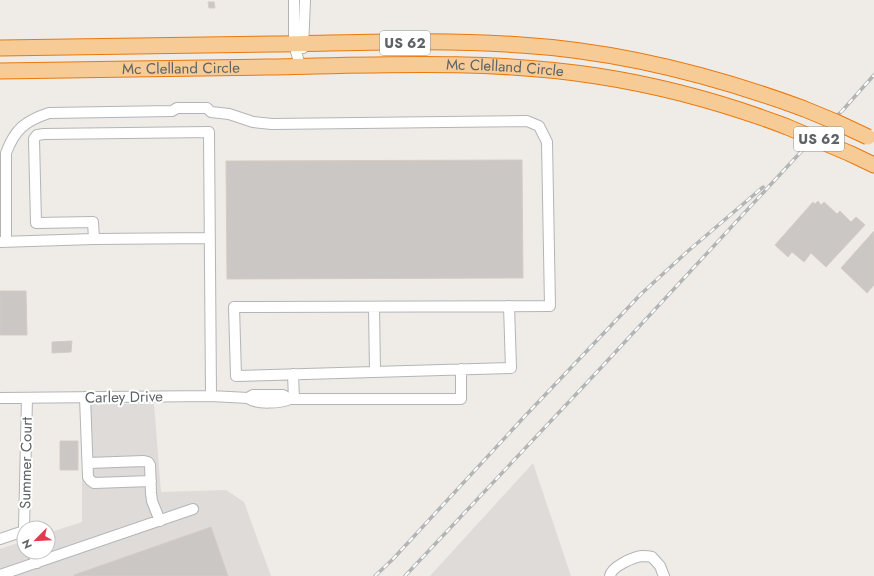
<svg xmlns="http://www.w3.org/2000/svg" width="874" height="576" viewBox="0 0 874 576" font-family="Jost,sans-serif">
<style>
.industrial{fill:#dedbd9}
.building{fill:#cbc7c4;stroke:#d4ccc5}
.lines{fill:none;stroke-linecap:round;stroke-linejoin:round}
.minor-casing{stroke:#b2b5b8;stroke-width:12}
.highway-casing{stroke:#e9780d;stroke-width:17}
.minor{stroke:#fff;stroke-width:10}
.highway{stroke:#f7cb96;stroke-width:15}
.rail-casing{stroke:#b3b4b4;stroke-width:3.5}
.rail{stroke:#fff;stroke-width:2;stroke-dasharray:6;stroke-linecap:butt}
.highway-bridge-casing{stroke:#e9780d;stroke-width:17;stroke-linecap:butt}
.highway-bridge{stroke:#f7cb96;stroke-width:15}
.labels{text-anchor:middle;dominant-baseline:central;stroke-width:4;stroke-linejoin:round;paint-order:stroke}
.shield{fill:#fff;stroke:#8e9294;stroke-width:1}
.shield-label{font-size:14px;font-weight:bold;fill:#5e6366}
.street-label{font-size:15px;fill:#5e6366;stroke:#fff}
</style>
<rect width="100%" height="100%" fill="#efece7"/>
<path class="industrial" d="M82,404H154L161,492L226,490L244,502L271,576H0V549L24,541V552H48V533L82,522Z
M533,463L571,576H430Z"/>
<path class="building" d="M208,2H214L215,8H209Z
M522,160L523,278L227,279L226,161Z
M818,201L821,205L824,202L837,214L840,211L851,222L856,217L865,225L826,267L811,253L804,262L792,252L788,257L775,245L813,202L815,204Z
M874,231V285L867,293L841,268Z
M0,291H26L27,335H0Z
M72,341L71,352L52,353V342Z
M60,441H78V470H60Z
M211,527L228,576H74V575Z"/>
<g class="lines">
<g class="minor-casing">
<path id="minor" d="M294,0V44L300,66
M303,48L305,0
M210,238L94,239L93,222L36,223L34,139L37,135L44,134L209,132L211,396
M6,241V153C15,129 25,121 49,113L172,111L177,108H207L211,112L229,114L253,122L272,124L527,121L539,126L547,142L550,306C445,307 340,307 234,307L236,376L511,368L509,306
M0,242L94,239
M374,307L375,372
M293,374L294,399
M253,395H283L290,399C280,403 257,405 248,398Z
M85,397L88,477L90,480L94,483L151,481
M0,398L211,396L248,398
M290,399H461V369
M88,463L144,461L148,462L150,465L151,493L152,501L160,521
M24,528L27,398
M0,539L24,531
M32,552L37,563
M0,575L193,509
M610,576C611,567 633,557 642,556C645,556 649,556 652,557L660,566L664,576"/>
</g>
<g class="highway-casing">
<g id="highway">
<path d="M0,48C91,46 182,45 273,44C356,43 439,39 521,45C618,51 712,75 802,108"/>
<path id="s1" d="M0,71C89,69 178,69 267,67C377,65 488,59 597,76C662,86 724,103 785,126"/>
<path d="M851,154L874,165"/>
</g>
</g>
<use href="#minor" class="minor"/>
<use href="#highway" class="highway"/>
<g class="rail-casing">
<path id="rail" d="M375,576L393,559L525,416L641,294L688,251L763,187
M405,576L597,372L824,127L842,111L874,75"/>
</g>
<use href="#rail" class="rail"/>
<g class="highway-bridge-casing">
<path id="highway-bridge" d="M802,108L836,122L868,137
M785,126L851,154"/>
</g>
<use href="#highway-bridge" class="highway-bridge"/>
</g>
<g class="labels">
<g class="shield">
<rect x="380" y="31" width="50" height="24" rx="3"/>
<rect x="794" y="127" width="50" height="24" rx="3"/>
</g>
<g class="shield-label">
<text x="405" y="43">US 62</text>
<text x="819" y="139">US 62</text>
</g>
<g class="street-label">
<text stroke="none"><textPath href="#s1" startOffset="181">Mc Clelland Circle</textPath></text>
<text stroke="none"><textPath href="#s1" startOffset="505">Mc Clelland Circle</textPath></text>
<text transform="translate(124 397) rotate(-1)">Carley Drive</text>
<text transform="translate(26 463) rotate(-89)">Summer Court</text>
</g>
</g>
<g transform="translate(36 540) rotate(246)"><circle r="19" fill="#ffffff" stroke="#bfc1c2"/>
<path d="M0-3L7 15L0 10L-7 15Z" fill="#e03c50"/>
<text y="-6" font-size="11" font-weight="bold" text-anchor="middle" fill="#5e6366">N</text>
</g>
</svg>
